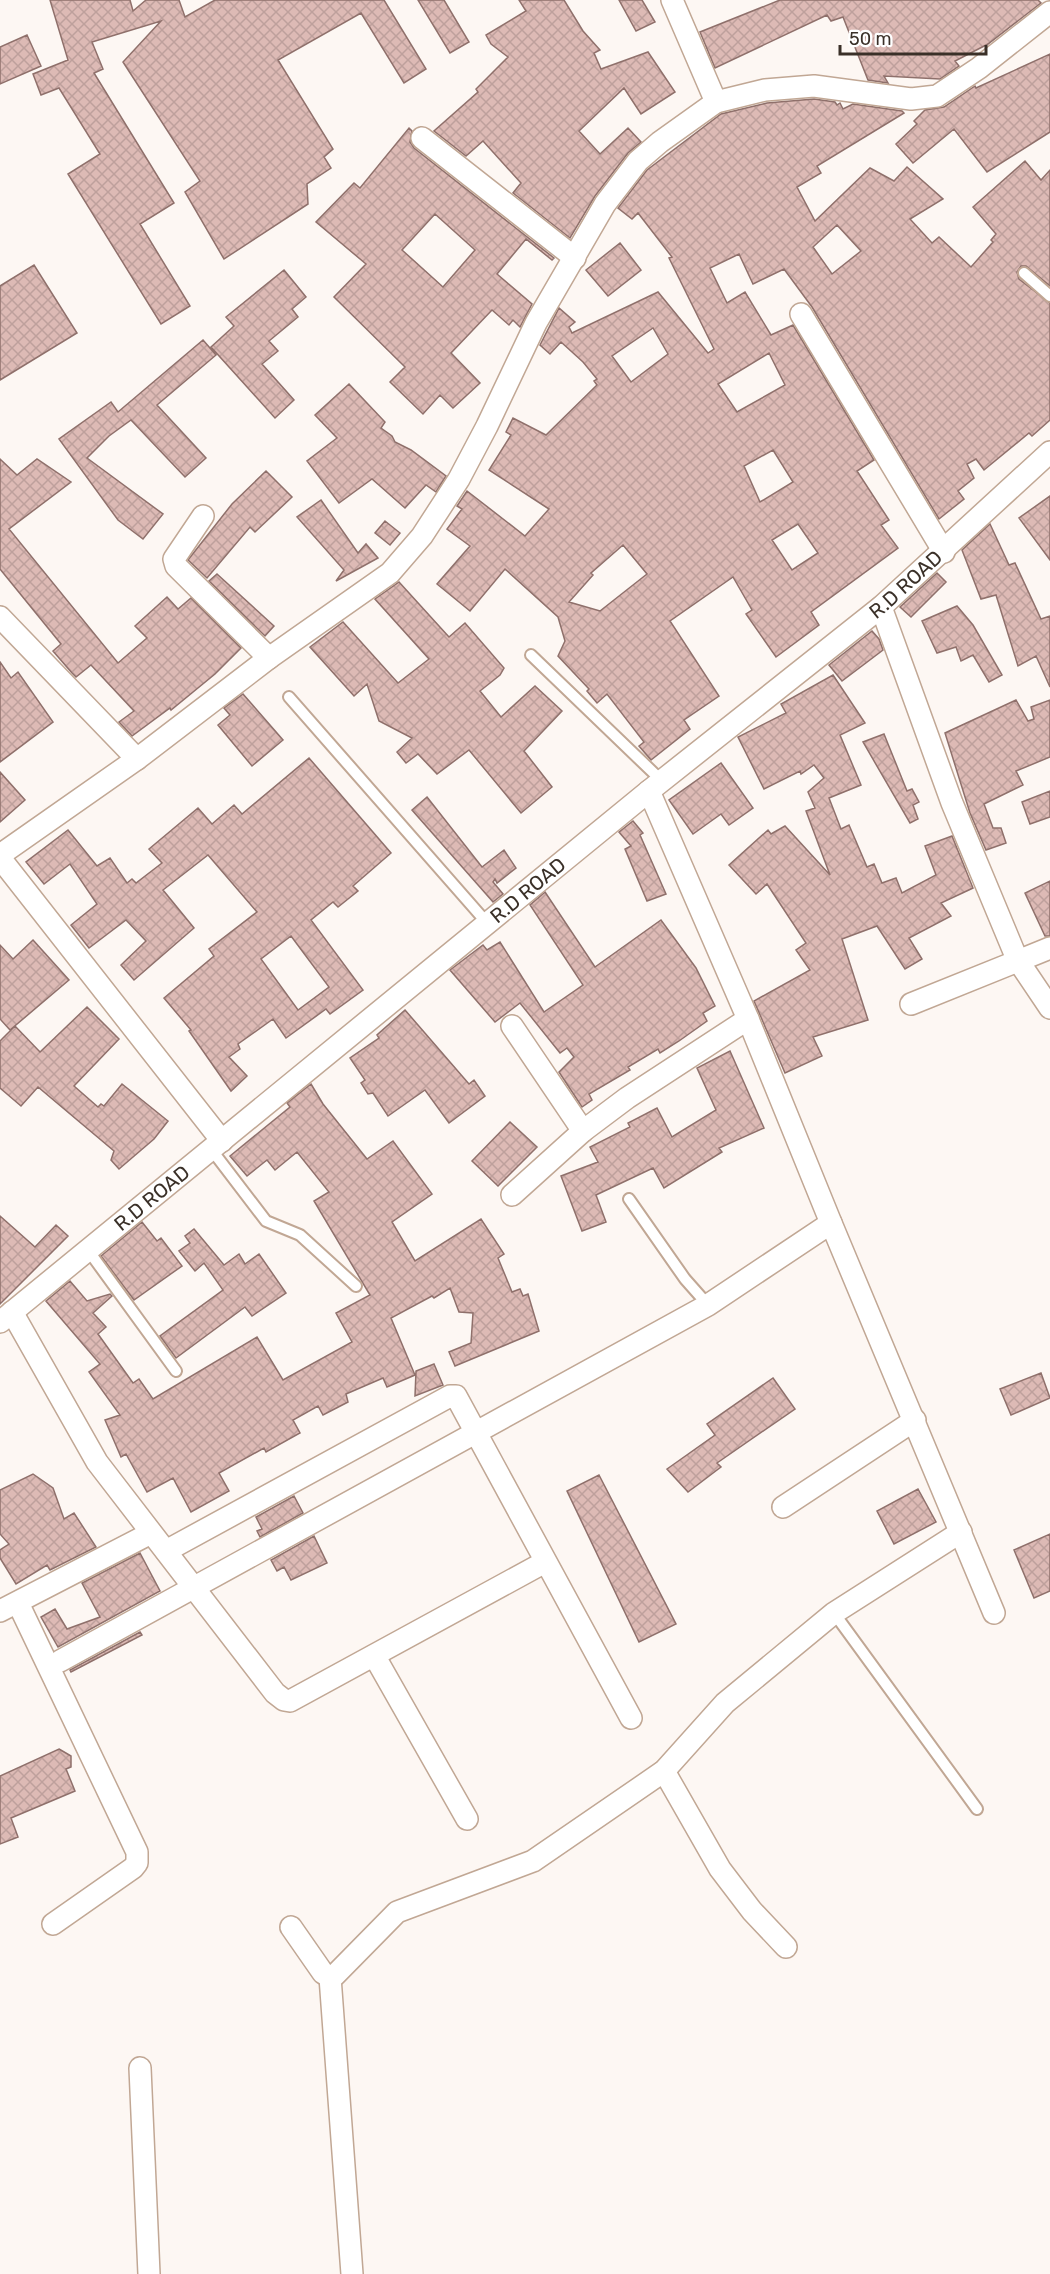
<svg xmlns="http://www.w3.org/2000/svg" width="1050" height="2274" viewBox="0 0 1050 2274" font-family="Rubik,sans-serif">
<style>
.building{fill:url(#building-cross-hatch);stroke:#8f706b;stroke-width:1.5;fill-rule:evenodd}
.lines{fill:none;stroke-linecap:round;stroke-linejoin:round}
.lane-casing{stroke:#c1a794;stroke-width:14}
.street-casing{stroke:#c1a794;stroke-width:24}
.lane{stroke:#fff;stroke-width:10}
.street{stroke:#fff;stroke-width:21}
.labels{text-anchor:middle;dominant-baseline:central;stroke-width:4.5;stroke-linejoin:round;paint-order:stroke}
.street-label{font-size:20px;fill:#3a3028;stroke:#fff}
</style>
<defs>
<pattern id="building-cross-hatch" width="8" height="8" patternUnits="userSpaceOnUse" patternTransform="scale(1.5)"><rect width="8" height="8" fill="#ddbab5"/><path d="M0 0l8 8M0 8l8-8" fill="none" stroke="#bea09c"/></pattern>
</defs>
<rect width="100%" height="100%" fill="#fdf7f3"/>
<path class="building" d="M50,0H130L133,11L146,0H179L185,17L215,0H384L426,69L404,83L361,13L278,60L333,149L324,157L331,168L307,184L308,204L224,259L185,192L200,181L123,62L161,21L92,42L103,69L94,73L174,203L140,224L190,306L161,324L68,174L100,154L59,88L41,95L33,74L68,60Z
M418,0H444L469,42L450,53Z
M519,0H564L583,31L600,50L594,53L601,69L648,52L675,92L641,114L624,88L579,131L600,154L628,128L641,142L628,153L595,196L570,238L513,193L521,183L483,141L466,156L434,131L478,92L476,89L508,57L491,44L486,35L526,11Z
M619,0H642L655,22L636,31Z
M780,0H1038L1041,3L988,44L955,61L959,66L940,79L884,76L888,83L868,80L843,17L831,21L827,15L715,68L700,32Z
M27,35L41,66L0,84V47Z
M1050,54V132L987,172L954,129L913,163L896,144L917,124L914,121L925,110L944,107L975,86L976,88Z
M814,99L835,102L837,105L840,103L843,109L853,104L902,111L904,113L817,166L821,173L797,187L815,221L870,168L894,181L907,167L943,199L910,219L932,243L939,237L971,267L993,242L991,240L996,234L973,207L1025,161L1041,180L1050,170V286L1026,266H1021L1017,272L1019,279L1050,303V420L1032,436L1029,433L984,470L976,459L967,464L974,478L958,491L964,499L939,519L812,307L784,269L753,284L739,254L710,268L727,303L745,292L771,335L793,325L874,460L857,471L889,520L881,525L898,548L811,612L819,625L776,657L746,614L752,610L733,577L670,621L719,696L684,720L690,729L651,760L639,746L644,742L607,694L597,703L587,691L589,689L558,656L565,641L558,617L505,569L470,611L437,584L470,546L447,529L462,509L457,506L467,491L525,536L549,509L489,470L511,435L506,432L513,418L546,435L597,385L594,381L597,379L583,362L561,342L550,354L540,345L559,308L575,322L569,327L572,333L658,292L708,353L714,349L669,258L672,257L638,213L632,219L618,208L647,170L721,114L767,103ZM837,225L861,251L832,274L813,247ZM653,328L668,354L631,382L612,356ZM769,353L785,385L737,412L718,384ZM773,450L793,482L760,502L744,466ZM798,524L818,553L792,570L772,540ZM623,545L647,574L600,611L569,602L593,575L591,573Z
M409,128L412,131L410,142L414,148L554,258L552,260L526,239L497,274L532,304L520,327L513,320L509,325L492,310L451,353L480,383L453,408L440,395L423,414L390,382L405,367L334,297L366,264L316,222L354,183L360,188ZM435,214L475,250L443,287L402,250Z
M620,243L641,270L608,296L586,270Z
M34,265L77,333L0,380V286Z
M284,270L306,297L292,309L298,317L269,341L278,351L262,364L294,400L275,418L211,347L234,326L226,317Z
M203,340L216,355L157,405L206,458L185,477L131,420L109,436L87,458L163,514L143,539L118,520L59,439L111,402L118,412Z
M349,384L385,422L381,428L392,436L395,442L411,450L446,476L436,492L426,485L405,508L372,479L339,503L307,461L337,438L315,415Z
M0,459L17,475L37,459L71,482L9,529L118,663L147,638L135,626L167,597L178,609L191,598L241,648L215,674L171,710L170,708L132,736L119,722L134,711L91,665L76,677L72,673L53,651L61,644L0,569Z
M266,471L292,497L255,532L250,527L207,578L188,560L232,504Z
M1050,496V560L1019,518Z
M321,500L358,553L366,544L378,558L336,581L344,570L297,517Z
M385,521L400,533L390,545L375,533Z
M990,524L1009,565L1015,563L1041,619L1050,616V687L1036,656L1018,666L996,595L981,599L962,550Z
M937,573L946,582L911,617L900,607Z
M217,574L274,626L265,636L209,581Z
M399,582L449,637L465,623L504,668L500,675L480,691L501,717L535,686L562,711L524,751L552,787L521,813L469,750L437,774L418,754L406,763L397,752L412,738L379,721L367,684L354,696L310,647L343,622L398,683L429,659L375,599Z
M957,606L973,625L1002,675L989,682L973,655L961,661L956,647L937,653L922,621Z
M872,631L879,639L883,650L842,681L829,665Z
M0,662L11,678L18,672L53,722L0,762Z
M833,675L865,723L840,735L861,785L829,798L841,829L849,825L867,867L874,864L882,883L896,878L902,893L936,875L925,846L952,836L973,888L941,903L951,916L909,938L922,959L905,969L877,926L842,939L868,1020L813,1037L822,1056L785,1073L754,1001L810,970L796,950L806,943L767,884L756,894L729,865L768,830L771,834L785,826L830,875L806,811L815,808L808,792L824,778L814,765L801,774L800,771L764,789L738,737L786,713L781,704Z
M243,694L283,740L252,766L218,725L230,715L224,708Z
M1016,700L1028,721L1034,719L1031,707L1050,700V757L1016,771L1023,785L984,804L993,828H1001L1006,843L986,850L970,813L945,733Z
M884,734L907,791L912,789L919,802L913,805L918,819L910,823L863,742Z
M309,758L391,853L353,886L358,891L338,907L333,902L311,920L363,990L330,1014L326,1009L286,1038L273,1019L238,1044L240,1049L229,1057L247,1076L231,1091L189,1031L191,1030L164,998L214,956L209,949L257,912L208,855L163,890L194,928L134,980L121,965L146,941L126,920L89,948L71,925L97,904L70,864L44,884L26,862L68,830L97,866L110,858L127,883L132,879L136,883L162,863L149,849L198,808L212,824L234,805L242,814ZM291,936L329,987L298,1010L261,959Z
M721,763L753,808L729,825L721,814L693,834L669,800Z
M0,772L25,800L0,822Z
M1050,791V817L1030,824L1022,802Z
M427,797L482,867L504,850L516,868L497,883L495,879L493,882L503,894L493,902L412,810Z
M633,821L643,833L640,835L666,894L647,901L625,849L631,846L619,832Z
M1050,881V936H1045L1025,893Z
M545,892L595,967L661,920L696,968L715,1006L703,1013L707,1021L679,1041L660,1053L658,1049L628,1067L630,1070L589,1094L592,1100L582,1107L559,1072L574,1057L567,1048L560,1053L520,1003L495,1022L450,970L483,945L487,950L500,942L544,1012L583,985L530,905Z
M33,940L69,980L10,1030L0,1019V945L13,959Z
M87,1007L119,1039L74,1086L98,1107L101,1104L104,1106L122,1084L168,1121L154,1139L119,1169L111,1160L114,1151L38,1087L21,1106L0,1088V1041L15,1026L40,1052Z
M405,1010L469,1084L474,1080L485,1096L449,1123L425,1090L388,1116L373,1093L368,1094L361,1083L365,1080L350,1058L379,1038L377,1035Z
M730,1051L764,1128L719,1148L722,1152L664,1188L653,1168L596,1195L606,1222L582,1231L561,1176L598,1162L590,1147L630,1127L628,1123L657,1108L672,1137L716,1110L697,1068Z
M311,1084L323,1104L367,1159L393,1141L432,1194L392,1222L415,1261L481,1219L504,1254L498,1258L512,1292L520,1289L523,1296L528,1294L539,1331L455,1366L449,1352L471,1343L473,1313L459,1312L450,1288L434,1298L432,1296L391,1318L415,1375L387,1387L383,1378L346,1394L348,1402L323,1415L318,1406L293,1420L300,1433L266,1452L264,1448L219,1473L229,1491L191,1512L173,1478L147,1492L126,1454L121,1457L105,1420L120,1415L89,1372L100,1364L46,1301L70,1281L87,1301L110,1294L112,1296L93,1313L106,1327L98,1334L133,1383L139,1379L153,1399L257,1337L283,1380L352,1342L336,1313L370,1295L314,1201L329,1192L297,1152L275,1170L267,1160L247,1176L230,1156L290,1107L287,1103Z
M510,1122L537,1147L498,1186L472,1161Z
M0,1216L35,1247L56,1225L68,1236L0,1304Z
M142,1222L157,1241L161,1238L182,1266L134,1300L101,1256Z
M194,1229L224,1265L239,1254L245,1264L259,1254L286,1293L252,1316L245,1307L176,1358L160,1336L223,1290L204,1263L195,1271L179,1251L190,1243L185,1236Z
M434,1364L443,1385L415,1396L416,1371Z
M1041,1373L1050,1398L1011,1415L1000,1389Z
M773,1378L795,1409L717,1463L721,1467L688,1492L667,1469L715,1435L707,1424Z
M33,1474L53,1488L64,1519L74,1513L96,1547L50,1570L47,1565L16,1584L0,1558V1550L9,1544L0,1534V1490Z
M599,1475L676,1624L639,1642L567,1491Z
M918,1489L936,1522L894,1544L877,1511Z
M294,1496L303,1513L260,1537L257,1531L262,1529L256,1517Z
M1050,1534V1591L1034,1598L1014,1550Z
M314,1536L327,1563L291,1580L284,1567L277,1571L271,1560Z
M140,1553L160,1591L58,1647L41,1617L55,1609L67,1629L100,1617L82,1583Z
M140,1632L142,1635L71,1672L70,1670Z
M59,1749L71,1756V1767L66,1769L75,1791L11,1818L18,1837L0,1844V1776Z"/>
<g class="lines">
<g class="lane-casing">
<path id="lane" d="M1024,273L1050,296
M531,655L662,781
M289,697L488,924
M211,1149L266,1221L300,1235L356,1286
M629,1199L685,1279L708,1305
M88,1250L176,1371
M834,1613L977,1809"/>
</g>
<g class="street-casing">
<g id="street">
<path d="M672,0L716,102"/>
<path d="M422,138L575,258"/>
<path d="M801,314L944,552"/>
<path d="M203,516L174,559L176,566L269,658"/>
<path d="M881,607L952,803L1017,959L1050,1008"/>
<path d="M0,617L137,759"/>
<path d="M649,791L748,1019L831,1223L994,1613"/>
<path d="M0,855L137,759L269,658L390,573L422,536L459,479L487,426L536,323L605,204L638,161L660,142L716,102L765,90L814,86L911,99L937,96L979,68L1050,12"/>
<path d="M0,858L222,1141"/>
<path d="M911,1004L1050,948"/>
<path d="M512,1026L583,1131"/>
<path d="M512,1195L583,1131L627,1098L748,1019"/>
<path d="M12,1312L97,1462L275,1693L284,1700L290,1701L545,1562"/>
<path id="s1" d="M0,1322L649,791L881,607L1050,452"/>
<path d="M783,1507L915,1420"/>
<path d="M166,1551L450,1396H456L631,1718"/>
<path d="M18,1603L137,1852V1863L133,1868L53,1924"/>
<path d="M0,1611L151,1533"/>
<path d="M375,1657L467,1819"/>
<path d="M60,1661L708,1305L831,1223"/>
<path d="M664,1771L720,1869L752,1911L786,1947"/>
<path d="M291,1927L323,1973L330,1977"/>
<path d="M330,1977L335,1975L397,1912L533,1861L664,1771L725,1703L834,1613L961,1532"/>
<path d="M330,1977L352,2274"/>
<path d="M140,2068L149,2274"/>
</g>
</g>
<use href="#lane" class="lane"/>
<use href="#street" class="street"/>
</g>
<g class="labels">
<g class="street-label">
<text stroke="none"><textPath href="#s1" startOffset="1168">R.D ROAD</textPath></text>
<text stroke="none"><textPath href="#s1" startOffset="682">R.D ROAD</textPath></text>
<text stroke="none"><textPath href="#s1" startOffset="196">R.D ROAD</textPath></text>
</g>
</g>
<path d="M840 45v9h146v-9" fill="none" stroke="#3a3028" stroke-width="3"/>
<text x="849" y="45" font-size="18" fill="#3a3028" stroke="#ffffff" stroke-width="4.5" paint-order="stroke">50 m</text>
</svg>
